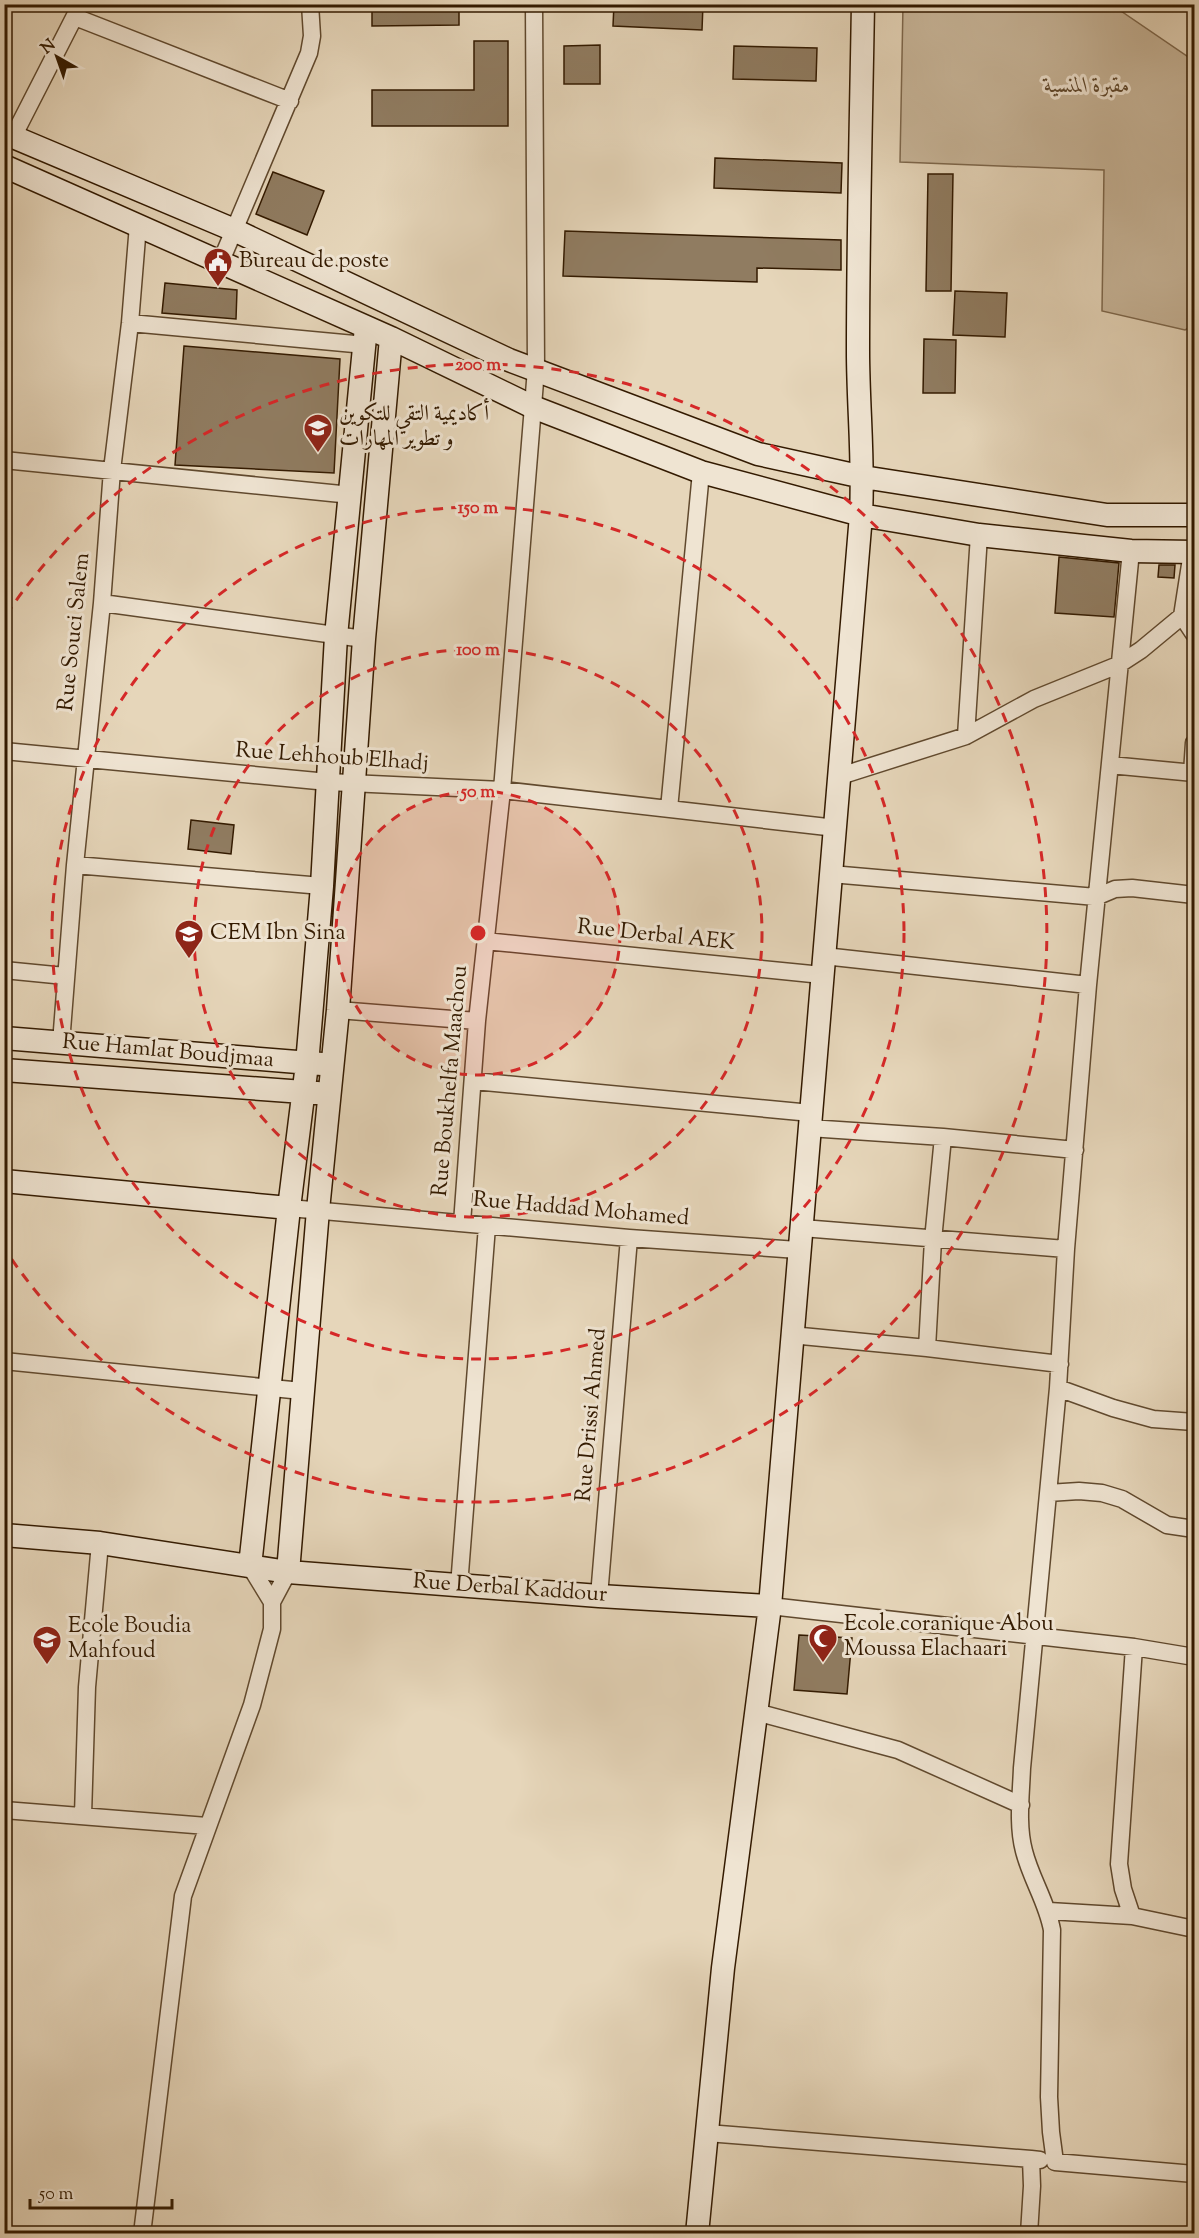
<svg xmlns="http://www.w3.org/2000/svg" width="1199" height="2238" viewBox="0 0 1199 2238" font-family="'Sorts Mill Goudy',Amiri,serif">
<style>
.green{fill:#c8b69a;stroke:#7e684d;stroke-width:1.5}
.building{fill:#907c61;stroke:#331a00;stroke-width:1.5}
.lines{fill:none;stroke-linecap:round;stroke-linejoin:round}
.street-casing{stroke:#60492e;stroke-width:19}
.secondary-casing{stroke:#331a00;stroke-width:25}
.street{stroke:#efe4d2;stroke-width:16}
.secondary{stroke:#efe4d2;stroke-width:22}
.ring{fill:none;stroke:#d62828;stroke-width:3;stroke-dasharray:10 8}
.labels{text-anchor:middle;dominant-baseline:central;stroke-width:6;stroke-linejoin:round;paint-order:stroke}
.park-label{font-size:22px;font-style:italic;fill:#60492e;stroke:#efe4d2}
.poi-label{font-size:22px;fill:#331a00;stroke:#efe4d2;text-anchor:start}
.street-label{font-size:22px;fill:#331a00;stroke:#efe4d2}
.centre{fill:#d62828;stroke:#efe4d2;stroke-width:3}
.ring-label{font-size:18px;text-anchor:middle;font-weight:bold;fill:#d62828;stroke:#efe4d2;stroke-width:6;stroke-linejoin:round;paint-order:stroke}
</style>
<rect width="100%" height="100%" fill="#e6d6ba"/>
<filter id="stains"><feTurbulence type="fractalNoise" baseFrequency=".00333" numOctaves="4"/><feColorMatrix values="0 0 0 0 .2 0 0 0 0 .09 0 0 0 0 .02 0 0 0 .5 -.17"/></filter>
<radialGradient id="worn" r=".72"><stop offset=".6" stop-color="#630" stop-opacity="0"/><stop offset="1" stop-color="#630" stop-opacity=".3"/></radialGradient>
<path class="green" d="M903,5H1112L1194,61V325L1185,330L1102,311L1104,170L900,162Z"/>
<path class="building" d="M372,4H459V25L372,26Z
M614,4H703L702,30L613,26Z
M474,41H508V126H372V90H474Z
M600,45V84H564V46Z
M734,46L817,48L816,81L733,79Z
M715,158L842,163L841,193L714,188Z
M273,172L324,191L307,235L256,214Z
M928,174H953L951,291H926Z
M565,231L841,240V270L757,268V282L563,276Z
M165,283L237,290L236,319L162,313Z
M955,291L1007,293L1005,337L953,335Z
M924,339L956,340L955,393H923Z
M184,346L340,359L334,473L175,465Z
M1059,557L1119,563L1114,617L1055,613Z
M1159,565H1175L1174,578L1158,577Z
M191,820L234,825L231,854L188,849Z
M799,1635L852,1638L847,1694L794,1690Z"/>
<g class="lines">
<g class="street-casing">
<path id="street" d="M75,17L290,101
M5,143L14,135L81,4
M221,261L309,53L312,36L310,4
M130,323L365,345
M4,460L351,495
M1131,551L1088,985L1066,1249L1058,1388L1022,1768C1021,1795 1017,1825 1024,1851C1031,1879 1047,1902 1052,1930L1049,2097L1051,2132L1055,2162L1194,2174
M102,603L364,639
M1182,616L1194,634
M966,736L979,535
M4,751L328,782L502,790L836,828
M1110,765L1194,773
M1192,773L1194,743
M840,776L966,736L1034,699L1118,665L1141,650L1182,616L1192,552
M669,809L701,472
M75,865L322,886
M831,874L1096,897L1115,889L1132,888L1194,895
M485,941L822,975
M824,956L1088,985
M4,970L65,976
M338,1010L477,1021
M61,1043L75,865L102,603L112,470L130,323L138,225
M474,1081L811,1113
M809,1128L943,1137L1075,1150
M289,1208L629,1238L798,1250
M462,1223L477,1021L502,790L536,369L534,4
M802,1228L1066,1249
M791,1335L927,1348L1060,1364
M927,1348L933,1240L943,1137
M4,1361L302,1391
M1058,1388L1113,1408L1153,1419L1194,1422
M1048,1493L1079,1491L1102,1493L1122,1499L1167,1525L1194,1529
M459,1586L487,1226
M599,1596L629,1238
M272,1602L288,1572
M770,1606L1134,1647L1194,1657
M756,1712L898,1750L1021,1805
M4,1810L207,1826
M83,1815L87,1687L100,1543
M1049,1911L1132,1916L1123,1889L1119,1864L1134,1647
M1132,1916L1194,1929
M707,2133L1031,2159
M142,2234L183,1896L252,1705L272,1629V1602L250,1566
M1029,2234L1032,2186L1031,2159L1040,2160"/>
</g>
<g class="secondary-casing">
<path id="secondary" d="M4,133L234,230L509,360L758,454L863,477L1107,515H1194
M4,166L391,338L533,407L701,472L861,515L979,535L1131,551L1194,552
M4,1038L322,1064
M4,1070L317,1093
M4,1181L289,1208
M4,1535L100,1543L288,1572L599,1596L770,1606
M250,1566L289,1208L307,1064L322,886L336,636L366,327
M288,1572L318,1210L338,1010L364,639L391,338
M697,2234L723,1968L770,1606L861,515C864,460 858,406 858,351C858,235 861,120 863,4"/>
</g>
<use href="#street" class="street"/>
<use href="#secondary" class="secondary"/>
</g>
<circle cx="478" cy="933" r="142" fill="#d62828" fill-opacity=".12"/>
<g class="ring">
<circle cx="478" cy="933" r="142"/>
<circle cx="478" cy="933" r="284"/>
<circle cx="478" cy="933" r="426"/>
<path d="M6 615A569 569 0 1 1 6 1251"/>
</g>
<defs>
<g id="civic-pin" transform="scale(1.5)"><path d="M0 17L-7.5 6A9.5 9.5 0 1 1 7.5 6Z" fill="#8f2418" stroke="#efe4d2"/><path d="M-.6-6.5H3V-4.5H.6V-3L4-1V1h2V6H-6V1h2V-1L-.6-3ZM-1.2 2.5V6h2.4V2.5Z" fill="#fff"/></g>
<g id="school-pin" transform="scale(1.5)"><path d="M0 17L-7.5 6A9.5 9.5 0 1 1 7.5 6Z" fill="#8f2418" stroke="#efe4d2"/><path d="M0-5L7-2L0 1L-7-2ZM-4 1L0 2.5L4 1V4Q0 6-4 4Z" fill="#fff"/></g>
<g id="mosque-pin" transform="scale(1.5)"><path d="M0 17L-7.5 6A9.5 9.5 0 1 1 7.5 6Z" fill="#8f2418" stroke="#efe4d2"/><path d="M3.5-4.9A6 6 0 1 0 3.5 4.9A5 5 0 1 1 3.5-4.9Z" fill="#fff"/></g>
</defs>
<g fill-rule="evenodd">
<use href="#civic-pin" x="218" y="262"/>
<use href="#school-pin" x="318" y="428"/>
<use href="#school-pin" x="189" y="934"/>
<use href="#mosque-pin" x="823" y="1638"/>
<use href="#school-pin" x="47" y="1640"/>
</g>
<g class="labels">
<g class="park-label">
<text x="1087" y="87">مقبرة المنسية</text>
</g>
<g class="poi-label">
<text x="239" y="262">Bureau de poste</text>
<text x="339" y="415">أكاديمية التقي للتكوين<tspan x="339" dy="25">و تطوير المهارات</tspan></text>
<text x="210" y="934">CEM Ibn Sina</text>
<text x="844" y="1625">Ecole coranique Abou<tspan x="844" dy="25">Moussa Elachaari</tspan></text>
<text x="68" y="1627">Ecole Boudia<tspan x="68" dy="25">Mahfoud</tspan></text>
</g>
<g class="street-label">
<text transform="translate(75 632) rotate(-84)">Rue Souci Salem</text>
<text transform="translate(332 758) rotate(4)">Rue Lehhoub Elhadj</text>
<text transform="translate(656 936) rotate(6)">Rue Derbal AEK</text>
<text transform="translate(168 1052) rotate(5)">Rue Hamlat Boudjmaa</text>
<text transform="translate(451 1081) rotate(-85)">Rue Boukhelfa Maachou</text>
<text transform="translate(581 1210) rotate(5)">Rue Haddad Mohamed</text>
<text transform="translate(592 1415) rotate(-85)">Rue Drissi Ahmed</text>
<text transform="translate(510 1589) rotate(4)">Rue Derbal Kaddour</text>
</g>
</g>
<circle cx="478" cy="933" r="9" class="centre"/>
<g class="ring-label">
<text x="478" y="370">200 m</text>
<text x="478" y="513">150 m</text>
<text x="478" y="655">100 m</text>
<text x="478" y="797">50 m</text>
</g>
<rect width="1199" height="2238" fill="none" stroke="#e6d6ba" stroke-width="24"/>
<rect x="6" y="6" width="1187" height="2226" fill="none" stroke="#331a00" stroke-width="3"/>
<rect x="12" y="12" width="1175" height="2214" fill="none" stroke="#331a00" stroke-width="1.5"/>
<g transform="translate(57 57) rotate(320)" stroke="#efe4d2" stroke-width="4.5" paint-order="stroke">
<path d="M0-4.5L10 22L0 15L-10 22Z" fill="#331a00"/>
<text y="-9" font-size="16" font-weight="bold" text-anchor="middle" fill="#331a00">N</text>
</g>
<path d="M30 2199v9h142v-9" fill="none" stroke="#331a00" stroke-width="3"/>
<text x="39" y="2199" font-size="18" fill="#331a00" stroke="#efe4d2" stroke-width="4.5" paint-order="stroke">50 m</text>
<rect width="100%" height="100%" filter="url(#stains)"/>
<rect width="100%" height="100%" fill="url(#worn)"/>
</svg>
